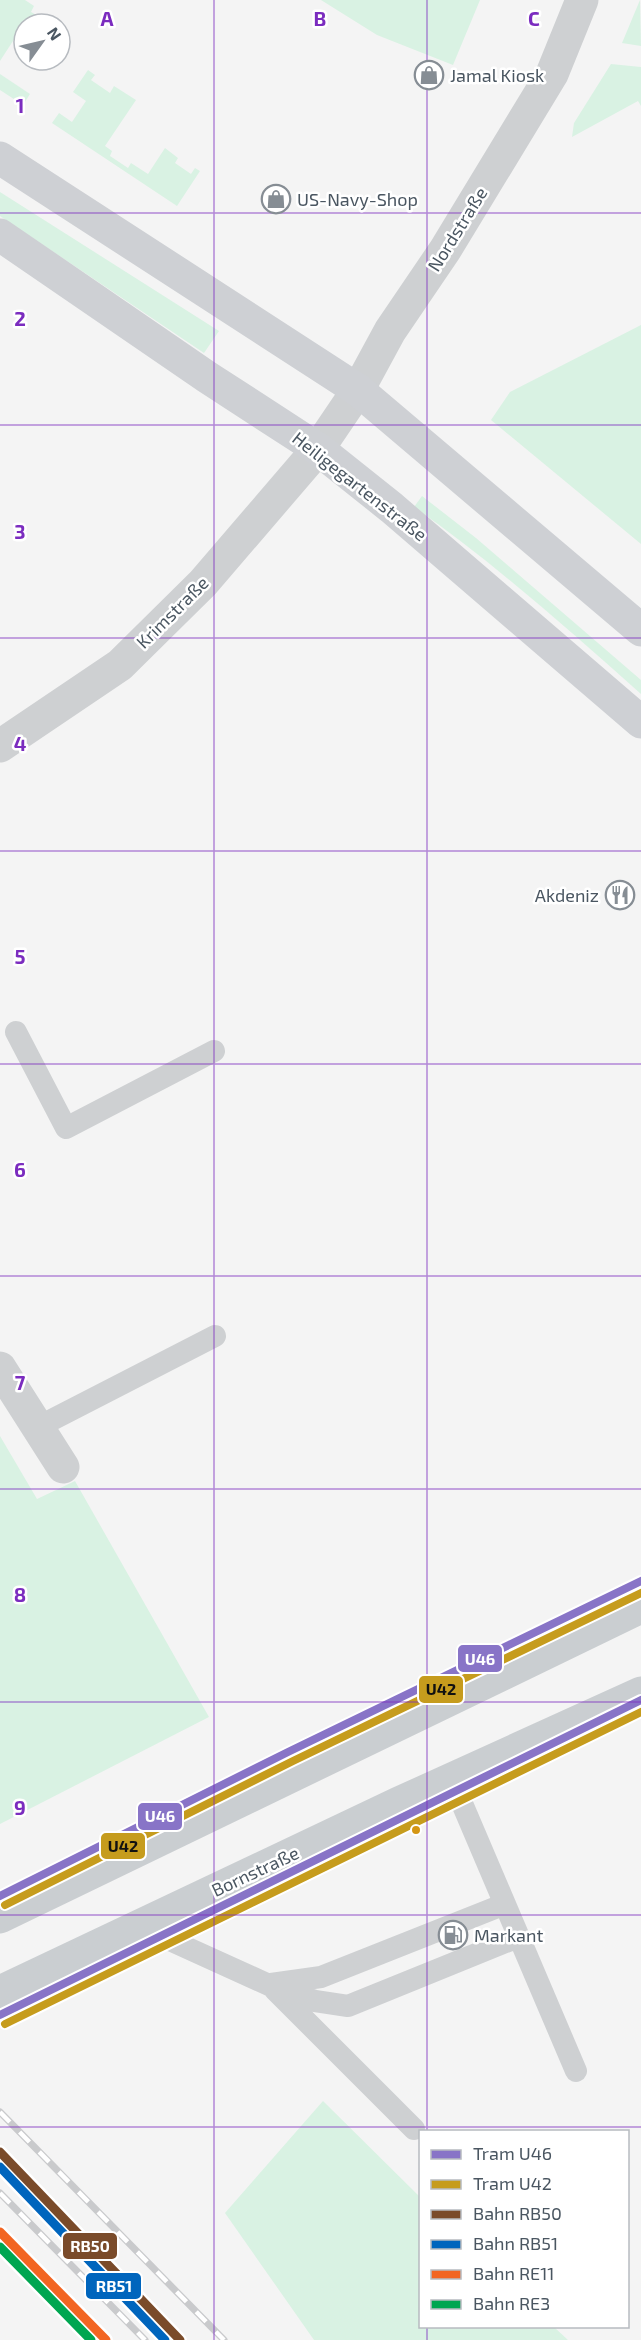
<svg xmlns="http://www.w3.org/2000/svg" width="641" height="2340" viewBox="0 0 641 2340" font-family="'Exo 2',sans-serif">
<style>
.green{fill:#d9f2e3}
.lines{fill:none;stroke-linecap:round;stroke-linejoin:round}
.lane{stroke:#ced0d2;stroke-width:22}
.street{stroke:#ced0d2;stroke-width:33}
.secondary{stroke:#ced0d4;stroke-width:33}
.primary{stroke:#caced1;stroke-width:33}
.rail-casing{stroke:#c9cacc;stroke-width:7}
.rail{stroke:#fff;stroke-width:4.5;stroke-dasharray:14;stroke-linecap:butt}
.rail-1-casing{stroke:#fff;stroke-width:14}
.rail-2-casing{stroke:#fff;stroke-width:14}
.rail-3-casing{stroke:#fff;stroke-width:14}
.rail-4-casing{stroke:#fff;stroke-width:14}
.rail-1{stroke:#7a4b2a;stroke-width:9}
.rail-2{stroke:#0065bd;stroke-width:9}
.rail-3{stroke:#f26522;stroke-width:9}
.rail-4{stroke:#00a651;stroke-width:9}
.tram-1-casing{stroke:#fff;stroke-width:12}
.tram-2-casing{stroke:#fff;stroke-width:12}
.tram-1{stroke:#8874c7;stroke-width:8}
.tram-2{stroke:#c69c1d;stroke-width:8}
.grid{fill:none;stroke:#7b2cbf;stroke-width:1.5;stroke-opacity:0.55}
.bus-dot{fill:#d49613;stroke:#fff;stroke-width:2}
.labels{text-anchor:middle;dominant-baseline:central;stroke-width:5;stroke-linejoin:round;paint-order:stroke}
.poi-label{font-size:18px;fill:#4a5661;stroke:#fff;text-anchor:start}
.street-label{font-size:18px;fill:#4a5661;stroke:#fff}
.grid-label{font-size:20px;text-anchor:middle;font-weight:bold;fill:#7b2cbf;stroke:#fff;stroke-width:5;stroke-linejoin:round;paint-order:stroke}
.line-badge{stroke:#fff;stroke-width:2}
.badge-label{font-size:16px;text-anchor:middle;font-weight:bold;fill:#fff}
.pale-badge-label{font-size:16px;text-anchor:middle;font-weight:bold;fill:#111}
</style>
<rect width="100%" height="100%" fill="#f4f4f4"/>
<path class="green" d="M0,0H25L34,6L31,12L40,17L37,22L39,24H24L0,61Z
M321,0H480L453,65L377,35Z
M640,0L641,46L622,43Z
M611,64L641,67V106L638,101L572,137L574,123Z
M88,70L95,75L91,80L110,93L114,86L136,100L105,146L112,151L110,156L128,168L131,163L148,174L165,148L178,158L175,163L191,174L195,168L200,171L177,206L52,123L59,113L72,122L86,101L73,92Z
M0,74L30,94L23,105L0,90Z
M0,192L219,331L204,353L0,216Z
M641,325V544L491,420L510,392Z
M422,496L476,538L641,680V694C568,629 494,563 414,507Z
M0,1436L37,1499L75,1481L209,1717L0,1824Z
M323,2101L420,2197V2326L554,2327L568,2340H314L225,2213Z"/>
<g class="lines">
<path class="lane" d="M16,1032L66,1128L214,1051
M38,1427L215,1336
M452,1780L576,2071
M139,1926L269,1985L315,2001L348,2006L518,1937
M271,1984L321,1977L505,1904
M275,1990L414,2129"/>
<path class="street" d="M0,746L120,665L203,583L318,449L358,390L390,331L445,250L552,74L582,0
M0,1368L63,1467"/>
<path class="secondary" d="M0,158L358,390L641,630
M0,235L207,377L318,449L392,508L641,722"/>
<path class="primary" d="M0,1917L641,1607
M0,1992L399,1803L641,1693"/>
<g class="rail-casing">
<path id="rail" d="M0,2112L224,2340
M0,2193L145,2340"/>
</g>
<use href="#rail" class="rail"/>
<g class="rail-1-casing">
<path id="rail-1" d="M0,2152L180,2340"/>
</g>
<g class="rail-2-casing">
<path id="rail-2" d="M0,2167L165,2340"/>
</g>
<g class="rail-3-casing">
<path id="rail-3" d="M0,2232L106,2340"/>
</g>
<g class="rail-4-casing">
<path id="rail-4" d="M0,2247L91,2340"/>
</g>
<use href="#rail-1" class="rail-1"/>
<use href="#rail-2" class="rail-2"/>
<use href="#rail-3" class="rail-3"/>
<use href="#rail-4" class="rail-4"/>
<g class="tram-1-casing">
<path id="tram-1" d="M0,1896L288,1752L641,1581
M0,2015L641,1700"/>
</g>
<g class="tram-2-casing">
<path id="tram-2" d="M5,1905L293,1761L641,1593
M5,2024L641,1712"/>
</g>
<use href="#tram-1" class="tram-1"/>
<use href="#tram-2" class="tram-2"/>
</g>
<path class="grid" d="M214,0V2340M427,0V2132M0,213H641M0,425H641M0,638H641M0,851H641M0,1064H641M0,1276H641M0,1489H641M0,1702H641M0,1915H641M0,2127H641M427,2326V2340"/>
<defs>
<g id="shop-ring" transform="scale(1.5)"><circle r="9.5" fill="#fff" stroke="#868d94" stroke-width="1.5"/><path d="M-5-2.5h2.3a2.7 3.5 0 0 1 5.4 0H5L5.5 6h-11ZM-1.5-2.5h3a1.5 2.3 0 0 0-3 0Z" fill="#868d94"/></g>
<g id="restaurant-ring" transform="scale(1.5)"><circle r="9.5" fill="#fff" stroke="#868d94" stroke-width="1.5"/><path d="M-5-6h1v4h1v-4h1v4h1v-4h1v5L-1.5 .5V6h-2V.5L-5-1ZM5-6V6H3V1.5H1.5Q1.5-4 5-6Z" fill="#868d94"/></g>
<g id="fuel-ring" transform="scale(1.5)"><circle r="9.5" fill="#fff" stroke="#868d94" stroke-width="1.5"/><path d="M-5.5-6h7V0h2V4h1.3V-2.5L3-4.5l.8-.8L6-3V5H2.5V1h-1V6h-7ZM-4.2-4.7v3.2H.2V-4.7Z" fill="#868d94"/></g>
</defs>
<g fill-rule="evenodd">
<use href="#shop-ring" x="429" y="75"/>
<use href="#shop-ring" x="276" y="199"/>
<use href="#restaurant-ring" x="620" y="895"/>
<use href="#fuel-ring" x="453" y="1935"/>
</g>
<circle class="bus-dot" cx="416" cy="1830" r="5"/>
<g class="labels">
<g class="poi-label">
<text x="450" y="75">Jamal Kiosk</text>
<text x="297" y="199">US-Navy-Shop</text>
<text x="599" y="895" text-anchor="end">Akdeniz</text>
<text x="474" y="1935">Markant</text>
</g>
<g class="street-label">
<text transform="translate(457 229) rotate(-58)">Nordstraße</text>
<text transform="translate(360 486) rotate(38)">Heiligegartenstraße</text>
<text transform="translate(172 612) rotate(-45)">Krimstraße</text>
<text transform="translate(255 1871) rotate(-25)">Bornstraße</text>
</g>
</g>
<g class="grid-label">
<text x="107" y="26">A</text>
<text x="320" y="26">B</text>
<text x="534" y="26">C</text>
<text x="20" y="113">1</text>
<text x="20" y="326">2</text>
<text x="20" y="539">3</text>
<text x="20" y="751">4</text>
<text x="20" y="964">5</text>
<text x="20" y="1177">6</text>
<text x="20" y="1390">7</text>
<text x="20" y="1602">8</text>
<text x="20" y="1815">9</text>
</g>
<g class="line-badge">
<rect x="457" y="1644" width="46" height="29" rx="6" fill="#8874c7"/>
<rect x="418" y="1675" width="46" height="29" rx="6" fill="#c69c1d"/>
<rect x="137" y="1802" width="46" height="29" rx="6" fill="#8874c7"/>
<rect x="100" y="1832" width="46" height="28" rx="6" fill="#c69c1d"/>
<rect x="62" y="2232" width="56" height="28" rx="6" fill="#7a4b2a"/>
<rect x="85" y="2272" width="57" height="28" rx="6" fill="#0065bd"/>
</g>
<g class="badge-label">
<text x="480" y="1665">U46</text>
<text x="160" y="1822">U46</text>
<text x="90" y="2252">RB50</text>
<text x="114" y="2292">RB51</text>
</g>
<g class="pale-badge-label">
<text x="441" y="1695">U42</text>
<text x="123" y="1852">U42</text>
</g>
<rect x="419" y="2130" width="210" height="198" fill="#ffffff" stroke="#b7bbc0" stroke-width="1.5"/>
<rect x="431" y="2150" width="30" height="9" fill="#8874c7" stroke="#b7bbc0" stroke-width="1.5"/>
<text x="473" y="2160" font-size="18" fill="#4a5661">Tram U46</text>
<rect x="431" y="2180" width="30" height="9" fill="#c69c1d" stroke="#b7bbc0" stroke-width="1.5"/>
<text x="473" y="2190" font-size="18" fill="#4a5661">Tram U42</text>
<rect x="431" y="2210" width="30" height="9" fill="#7a4b2a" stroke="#b7bbc0" stroke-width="1.5"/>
<text x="473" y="2220" font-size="18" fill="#4a5661">Bahn RB50</text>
<rect x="431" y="2240" width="30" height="9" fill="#0065bd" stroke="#b7bbc0" stroke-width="1.5"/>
<text x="473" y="2250" font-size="18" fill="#4a5661">Bahn RB51</text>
<rect x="431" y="2270" width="30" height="9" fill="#f26522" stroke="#b7bbc0" stroke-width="1.5"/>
<text x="473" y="2280" font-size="18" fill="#4a5661">Bahn RE11</text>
<rect x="431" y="2300" width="30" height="9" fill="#00a651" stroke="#b7bbc0" stroke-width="1.5"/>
<text x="473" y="2310" font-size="18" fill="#4a5661">Bahn RE3</text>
<g transform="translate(42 42) rotate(56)"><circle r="28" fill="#ffffff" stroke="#b7bbc0" stroke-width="1.5"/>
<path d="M0-4.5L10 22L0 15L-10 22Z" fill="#868d94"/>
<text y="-9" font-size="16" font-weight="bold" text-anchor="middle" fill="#4a5661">N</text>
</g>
</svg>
